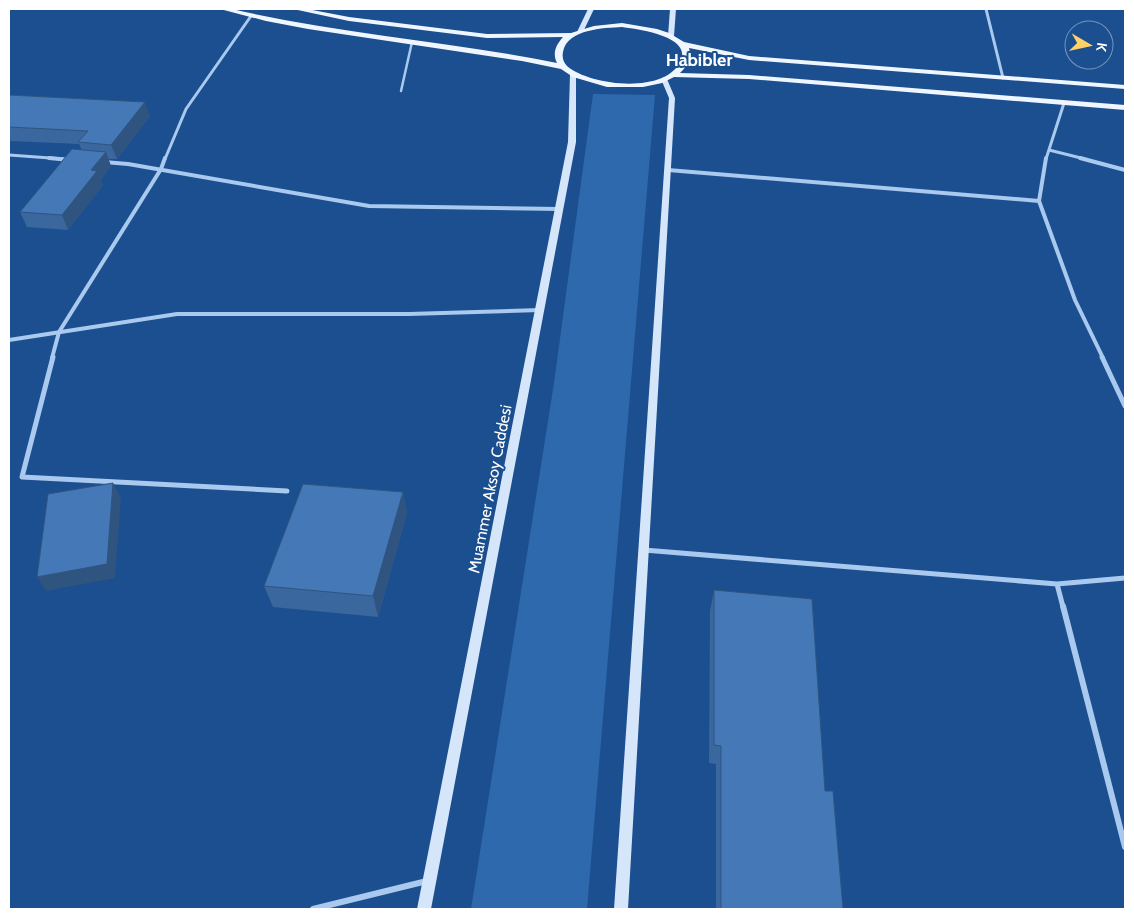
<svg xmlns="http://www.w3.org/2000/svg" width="1134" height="918" viewBox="0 0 1134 918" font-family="Cabin,sans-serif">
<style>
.green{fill:#2e69ad}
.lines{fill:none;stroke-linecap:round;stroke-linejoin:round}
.lane{stroke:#a9c9ee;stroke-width:2.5}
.street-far3{stroke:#a9c9ee;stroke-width:3}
.street-far2{stroke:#a9c9ee;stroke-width:4}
.street-far1{stroke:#a9c9ee;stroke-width:5}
.street{stroke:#a9c9ee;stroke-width:6}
.secondary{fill:#d6e6fa;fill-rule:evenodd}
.primary{fill:#f0f6ff;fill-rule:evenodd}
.wall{fill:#3a679d}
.shaded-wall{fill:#305480}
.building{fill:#4478b7;stroke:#305480}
.labels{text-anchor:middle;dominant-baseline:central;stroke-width:4;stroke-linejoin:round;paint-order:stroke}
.street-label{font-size:16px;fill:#fff;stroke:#1b4f8f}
.far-district-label{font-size:18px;font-weight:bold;fill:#fff;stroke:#1b4f8f}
</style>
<rect width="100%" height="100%" fill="#1b4f8f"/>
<path class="green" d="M593,94L655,95L587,909H471L554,383Z"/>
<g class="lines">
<path class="lane" d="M401,91L412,42"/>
<path class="street-far3" d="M986,9L1003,78
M1049,150L1085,159
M9,155L64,159
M165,159L186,109L251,16
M1046,159L1064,103"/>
<path class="street-far2" d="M49,158L70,160
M1046,158L1039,201L1075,300L1103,358
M1080,158L1125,170
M104,162L128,164L369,206L559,209
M668,170L1039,201
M9,340L177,314H409L540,310
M52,358L59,332L161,169L165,158"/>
<path class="street-far1" d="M53,357L22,477L287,491
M1102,357L1125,406
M644,550L1057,584L1125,578
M1057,584L1063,607"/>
<path class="street" d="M1063,606L1125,847
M313,909L427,881"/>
<path class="secondary" d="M588,9H594L583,32L578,33L577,32Z
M670,9H676L674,36L671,38L668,36Z
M573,72L576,74V142L431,909H417L568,142L570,74Z
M664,77L667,79L675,98L628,909H614L669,98L661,79Z"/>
<path class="primary" d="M220,9H232C339,34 449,41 557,63C552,53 556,45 563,37L487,38L349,21L293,9H307L349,17L487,34L571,33L594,26L622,23L657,29L669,33L684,42L749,56L1125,85V89L749,60L689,48C692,59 688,65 680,73L749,75L1125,105V110L749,79L674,77L662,83L643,87H607L573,77L561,69L522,61L308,29L266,21ZM622,27C637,29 691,36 681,60C667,95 590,86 567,66C563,62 562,57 563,52C567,29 604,28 622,27Z"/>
</g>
<path class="wall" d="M9,95L150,116L117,159H108L111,166L101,180L103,185L68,230L27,227L20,212L82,150L79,144L9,141Z
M403,492L407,513L378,617L273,607L264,586Z
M714,590L825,791L843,909H716V764L709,763L710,611Z"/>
<path class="shaded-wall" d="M145,102L150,116L117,159L111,145Z
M106,152L111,166L101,180L103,185L68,230L62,215L91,170Z
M113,483L121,498L115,578L46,591L37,577Z
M403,492L407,513L378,617L373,596Z"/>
<path class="building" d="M9,95L145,102L111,145L78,142L88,131L9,127Z
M72,149L106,152L91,170L97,171L62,215L20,212Z
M113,483L107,564L37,577L48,494Z
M303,484L403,492L373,596L264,586Z
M714,590L812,599L825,791H833L843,909H721V746L714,745Z"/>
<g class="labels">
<g class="street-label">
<text transform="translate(490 489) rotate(-79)">Muammer Aksoy Caddesi</text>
</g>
<g class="far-district-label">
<text x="699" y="60">Habibler</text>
</g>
</g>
<rect width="1134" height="918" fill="none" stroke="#ffffff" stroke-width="20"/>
<g transform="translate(1089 45) rotate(99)"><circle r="24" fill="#1b4f8f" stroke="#7695bc"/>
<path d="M0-4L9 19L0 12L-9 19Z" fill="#ffd166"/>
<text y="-8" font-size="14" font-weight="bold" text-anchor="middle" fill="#ffffff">K</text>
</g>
</svg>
